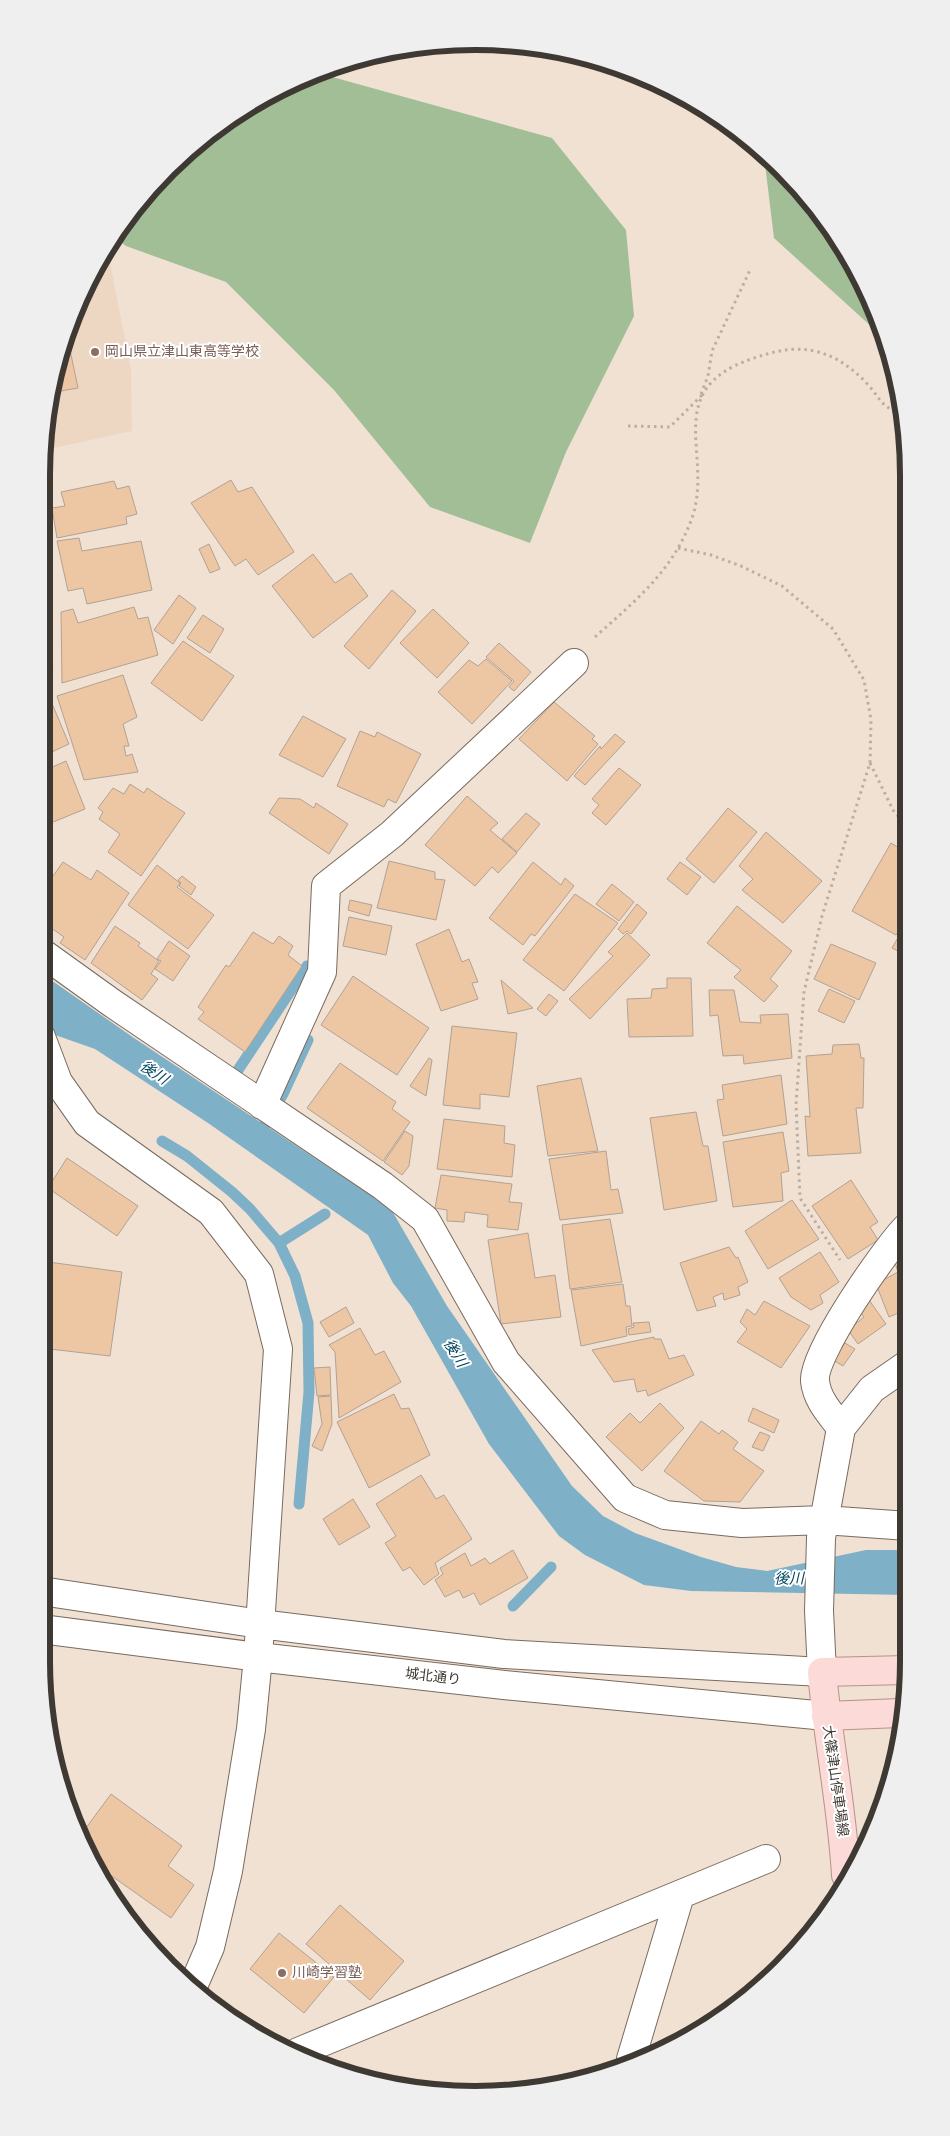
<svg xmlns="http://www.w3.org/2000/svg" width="950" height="2136" viewBox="0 0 950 2136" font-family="'Source Sans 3','Noto Sans JP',sans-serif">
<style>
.built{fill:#edd7c3}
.forest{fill:#a2be96}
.water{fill:#7eb0c8}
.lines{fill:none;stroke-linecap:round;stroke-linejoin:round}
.stream{stroke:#7eb0c8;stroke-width:11}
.building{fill:#edc6a4;stroke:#b1a295}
.minor-casing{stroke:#796b5f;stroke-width:30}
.major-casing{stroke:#b7918c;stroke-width:30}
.path{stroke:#bbaea2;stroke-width:3;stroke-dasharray:2.5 4;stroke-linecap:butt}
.minor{stroke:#fff;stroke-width:28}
.major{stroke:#fbdad7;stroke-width:28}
.education-dot{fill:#8d6e63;stroke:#fff;stroke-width:2}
.labels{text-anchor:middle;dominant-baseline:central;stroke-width:4;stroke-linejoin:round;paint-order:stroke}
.education-label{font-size:14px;fill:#785e54;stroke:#fff;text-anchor:start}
.street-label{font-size:14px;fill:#3f3933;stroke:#fff}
.water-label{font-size:15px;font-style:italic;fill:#00465f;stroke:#fff}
.rim{fill:none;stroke:#3f3933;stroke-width:6}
</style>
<rect width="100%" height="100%" fill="#f1e1d3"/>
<path class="built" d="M107,247L131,370L132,431L45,450L64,335L100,258Z"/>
<path class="forest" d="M318,73L552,138L626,230L634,316L566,452L530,543L430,507L334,390L226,282L126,246L114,237C126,221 136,202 150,188C197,138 254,97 318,73Z
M764,156L819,211L876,309L884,338L774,238Z"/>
<path class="water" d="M41,973L134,1038L391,1209L447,1306L572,1486L603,1516L635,1533L701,1557L736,1567L767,1571L866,1550H908L909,1595L691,1591L644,1585L585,1555L559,1536L489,1444L411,1306L393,1283L368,1235L208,1123L95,1049L41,1030Z"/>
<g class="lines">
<path class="stream" d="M238,1070L307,966
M257,1138L283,1094L308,1040
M162,1141L187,1156L232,1192L250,1209L279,1243L295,1276L308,1323L309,1392L299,1504
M279,1243L325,1214
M513,1606L551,1567"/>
</g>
<path class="building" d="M66,331L78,388L55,392L64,335Z
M231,480L238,492L252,487L294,552L258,575L246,559L235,566L191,503Z
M114,481L117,489L129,486L137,514L126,517L127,524L57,538L52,508L65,506L61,492Z
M79,538L82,551L141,541L152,590L87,604L83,588L68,591L57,541Z
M209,544L220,569L210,573L199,549Z
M41,546L46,567L41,568Z
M313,554L335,583L351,573L368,596L313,638L272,586Z
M392,590L416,611L369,669L344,646Z
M179,595L196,608L173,644L154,630Z
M134,607L138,619L148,617L158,655L62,683L61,612L73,609L78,623Z
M433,609L469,643L437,678L400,643Z
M203,615L224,629L210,653L187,638Z
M183,641L234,676L202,721L151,683Z
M41,643L53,670L41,675Z
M499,643L531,672L514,691L509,687L514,681L486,657Z
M486,659L512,681L472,724L438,692L469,660L478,666Z
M123,675L137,717L123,724L129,746H124L126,756L132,754L138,772L84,780L57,696Z
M48,694L69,744L41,757V697Z
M554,702L595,736L592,739L598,744L567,781L519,739Z
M303,716L346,739L323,777L279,755Z
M360,731L375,737L377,732L421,754L396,803L388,799L384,807L337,786Z
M615,734L625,742L585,785L574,776L600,746L601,749Z
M66,761L85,809L41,827V772Z
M619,768L641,785L606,825L592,813L599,805L592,799Z
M130,784L144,793L147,788L185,813L141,876L108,852L120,834L99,819L103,812L98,808L113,788L124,794Z
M467,796L498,823L490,830L517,853L498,873L492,867L475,886L425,845Z
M279,798L300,799L314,808L316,803L348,824L329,854L269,813Z
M728,808L757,832L714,883L686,859Z
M526,813L540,824L517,852L502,839Z
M766,832L822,881L783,923L742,890L753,879L739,866Z
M891,843L906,852L907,917L896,935L852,911Z
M389,861L435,872V879L445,880L436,920L377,908Z
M63,862L91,880L97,870L129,893L85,960L60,943L64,937L41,921V914L47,905L41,901V893Z
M533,862L561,885L565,878L574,886L535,936L531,934L523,945L489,918Z
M680,862L701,877L687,895L667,879Z
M157,865L180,883L177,887L214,915L188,949L128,905Z
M182,876L196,887L191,895L179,886L181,883L178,880Z
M612,884L634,902L619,921L596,904Z
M575,894L618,923L564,991L523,960Z
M350,900L372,905L369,916L348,910Z
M637,904L647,913L631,934L627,931L623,934L618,929Z
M737,906L792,951L770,979L778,986L764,1002L734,977L741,970L707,943Z
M349,917L392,926L386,955L343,946Z
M907,922V956L892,948Z
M115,926L140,943L138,946L159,961L151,974L158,979L142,1000L91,963Z
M449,929L462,962L469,959L478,982L472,983L478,999L441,1011L416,944Z
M253,932L273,944L279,936L293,946L288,955L302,966L245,1052L198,1019L204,1012L198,1007L226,965L229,967Z
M627,933L650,955L590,1019L569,999L613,956L608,952Z
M169,941L190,956L173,981L155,969L161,961L157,959Z
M831,944L876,963L859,1000L814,979Z
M353,976L429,1028L397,1075L321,1025Z
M667,978H691L693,1036L629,1037L627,999L651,998L652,989L667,988Z
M501,980L533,1008L508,1014Z
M829,989L855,1001L844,1023L818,1011Z
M709,990H734L740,1022L761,1023L760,1015L788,1014L792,1058L744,1064L743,1055L723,1056L718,1015L710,1016Z
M549,994L558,1001L546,1016L537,1009Z
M452,1026L517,1033L509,1097L480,1094V1109L443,1105Z
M859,1044L861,1058H864L863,1108H856L861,1153L808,1156L805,1116L810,1117L806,1056L832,1054L833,1045Z
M429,1058L432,1060L426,1096L410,1086Z
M340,1063L396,1102L392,1109L410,1122L383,1161L307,1108Z
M781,1075L787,1124L723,1136L717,1100L724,1099L722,1085Z
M581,1078L598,1151L548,1156L537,1086Z
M696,1112L703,1146H708L717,1201L664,1210L650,1118Z
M444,1119L505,1126L504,1143L515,1145L512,1177L437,1169Z
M405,1131L413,1136L409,1166L402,1175L384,1162Z
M783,1132L789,1171L781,1173L783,1201L733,1207L723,1142Z
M606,1151L611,1190L618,1189L623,1213L560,1220L549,1159Z
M67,1158L138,1206L117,1236L48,1188Z
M441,1175L512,1184L509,1202L522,1203L518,1230L487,1227L488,1215L465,1212L464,1222L447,1221V1210L435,1208Z
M851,1180L878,1222L870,1227L878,1240L848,1259L812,1206Z
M792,1200L819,1239L768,1269L745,1231Z
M610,1219L622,1282L570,1289L562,1225Z
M528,1233L535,1278L555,1275L561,1317L501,1324L488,1240Z
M729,1247L736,1258L738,1257L748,1282L738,1287L740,1295L724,1300L723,1293L713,1297L716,1306L697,1311L680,1263Z
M820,1252L839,1282L820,1295L823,1303L811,1310L791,1297L779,1278Z
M908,1255V1309L889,1317L876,1284L898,1272L894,1260Z
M41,1261L122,1272L110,1356L41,1348Z
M623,1284L626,1306H630L632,1326L626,1327L627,1336L581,1346L571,1290Z
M869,1300L886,1324L858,1344L848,1330L864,1317L858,1309Z
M764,1301L810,1326L781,1368L737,1342L747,1329L740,1322L747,1309L755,1315Z
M346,1307L354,1323L329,1337L320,1322Z
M649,1322L651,1332L629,1335L628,1329L634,1327L633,1323Z
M360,1328L375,1355L384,1351L401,1382L339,1418L335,1352L329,1345Z
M654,1337V1339H661L669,1359L684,1355L694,1375L648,1396L646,1390L637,1392L634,1379L614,1382L592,1350Z
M845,1343L855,1349L843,1366L833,1360Z
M330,1367L331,1395L317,1396L314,1368Z
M394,1394L401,1409L409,1408L430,1455L369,1488L337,1422Z
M331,1396L332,1424L322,1451L312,1446L322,1424L318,1397Z
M660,1403L684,1428L642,1471L606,1437L630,1413L640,1423Z
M753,1408L779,1420L774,1433L748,1421Z
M701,1421L719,1434L722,1430L738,1442L733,1449L764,1471L740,1502L704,1501L664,1471Z
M760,1432L770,1436L763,1451L752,1447Z
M421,1475L436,1499L444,1495L472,1539L435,1563L439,1574L424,1585L410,1567L403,1571L385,1543L396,1536L376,1504Z
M353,1499L370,1527L339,1545L323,1519Z
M513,1550L528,1578L480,1605L474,1593L463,1598L459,1590L445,1597L435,1580L443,1574L440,1568L465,1553L471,1566L485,1558L490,1564Z
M111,1794L182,1846L168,1866L194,1885L171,1918L92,1862L80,1836Z
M340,1905L404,1961L370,2000L306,1944Z
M279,1933L334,1977L304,2013L250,1969Z"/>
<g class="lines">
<g class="minor-casing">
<path id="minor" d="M41,952L112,1003L383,1186L425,1219L506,1362L625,1498L665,1515L742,1523L824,1520L908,1526
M41,1037L58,1082L87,1123L211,1212L259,1274L278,1349L258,1657L251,1729L228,1871L210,1947L194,1984
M262,1105L322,972L326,886L392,834L574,663
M841,1428C830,1413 817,1400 815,1381C812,1354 886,1248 907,1227
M41,1591L260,1624L504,1654L822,1672L819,1611L821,1538L841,1428L872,1389L908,1364
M41,1629L258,1657L504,1685L826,1716
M298,2052L766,1859
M631,2059L680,1895"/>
</g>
<g class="major-casing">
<path id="major" d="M826,1716L900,1713
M846,1875C842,1807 828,1740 822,1672L907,1670"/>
</g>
<path class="path" d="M701,394L708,376L712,351L751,268
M628,426L670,427L702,395
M678,548L711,555L741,566L782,586L833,629L864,680L871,720L870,763L822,916L804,992L796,1104L800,1198L840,1260
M595,637C635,601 673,571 692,518C714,455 660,391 751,359C772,352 792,346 814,351C837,356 854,369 870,387C878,396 882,407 894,410L902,406
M870,763L894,812L906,824"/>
<use href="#minor" class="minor"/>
<use href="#major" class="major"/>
</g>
<g class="education-dot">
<circle cx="95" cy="352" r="5"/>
<circle cx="282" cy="1973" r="5"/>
</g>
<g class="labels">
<g class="education-label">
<text x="105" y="352">岡山県立津山東高等学校</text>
<text x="292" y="1973">川崎学習塾</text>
</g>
<g class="street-label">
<text transform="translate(433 1677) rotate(7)">城北通り</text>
<text transform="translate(835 1781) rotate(82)">大篠津山停車場線</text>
</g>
<g class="water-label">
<text transform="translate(154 1073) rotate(33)">後川</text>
<text transform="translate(455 1353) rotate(58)">後川</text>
<text transform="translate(789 1579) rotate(-1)">後川</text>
</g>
</g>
<path d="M0 0H950V2136H0ZM475 50H475A425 425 0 0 1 900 475V1661A425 425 0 0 1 475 2086H475A425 425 0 0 1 50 1661V475A425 425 0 0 1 475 50Z" fill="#f0efef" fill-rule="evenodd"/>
<path class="rim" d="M475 50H475A425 425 0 0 1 900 475V1661A425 425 0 0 1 475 2086H475A425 425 0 0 1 50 1661V475A425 425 0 0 1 475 50Z"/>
</svg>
